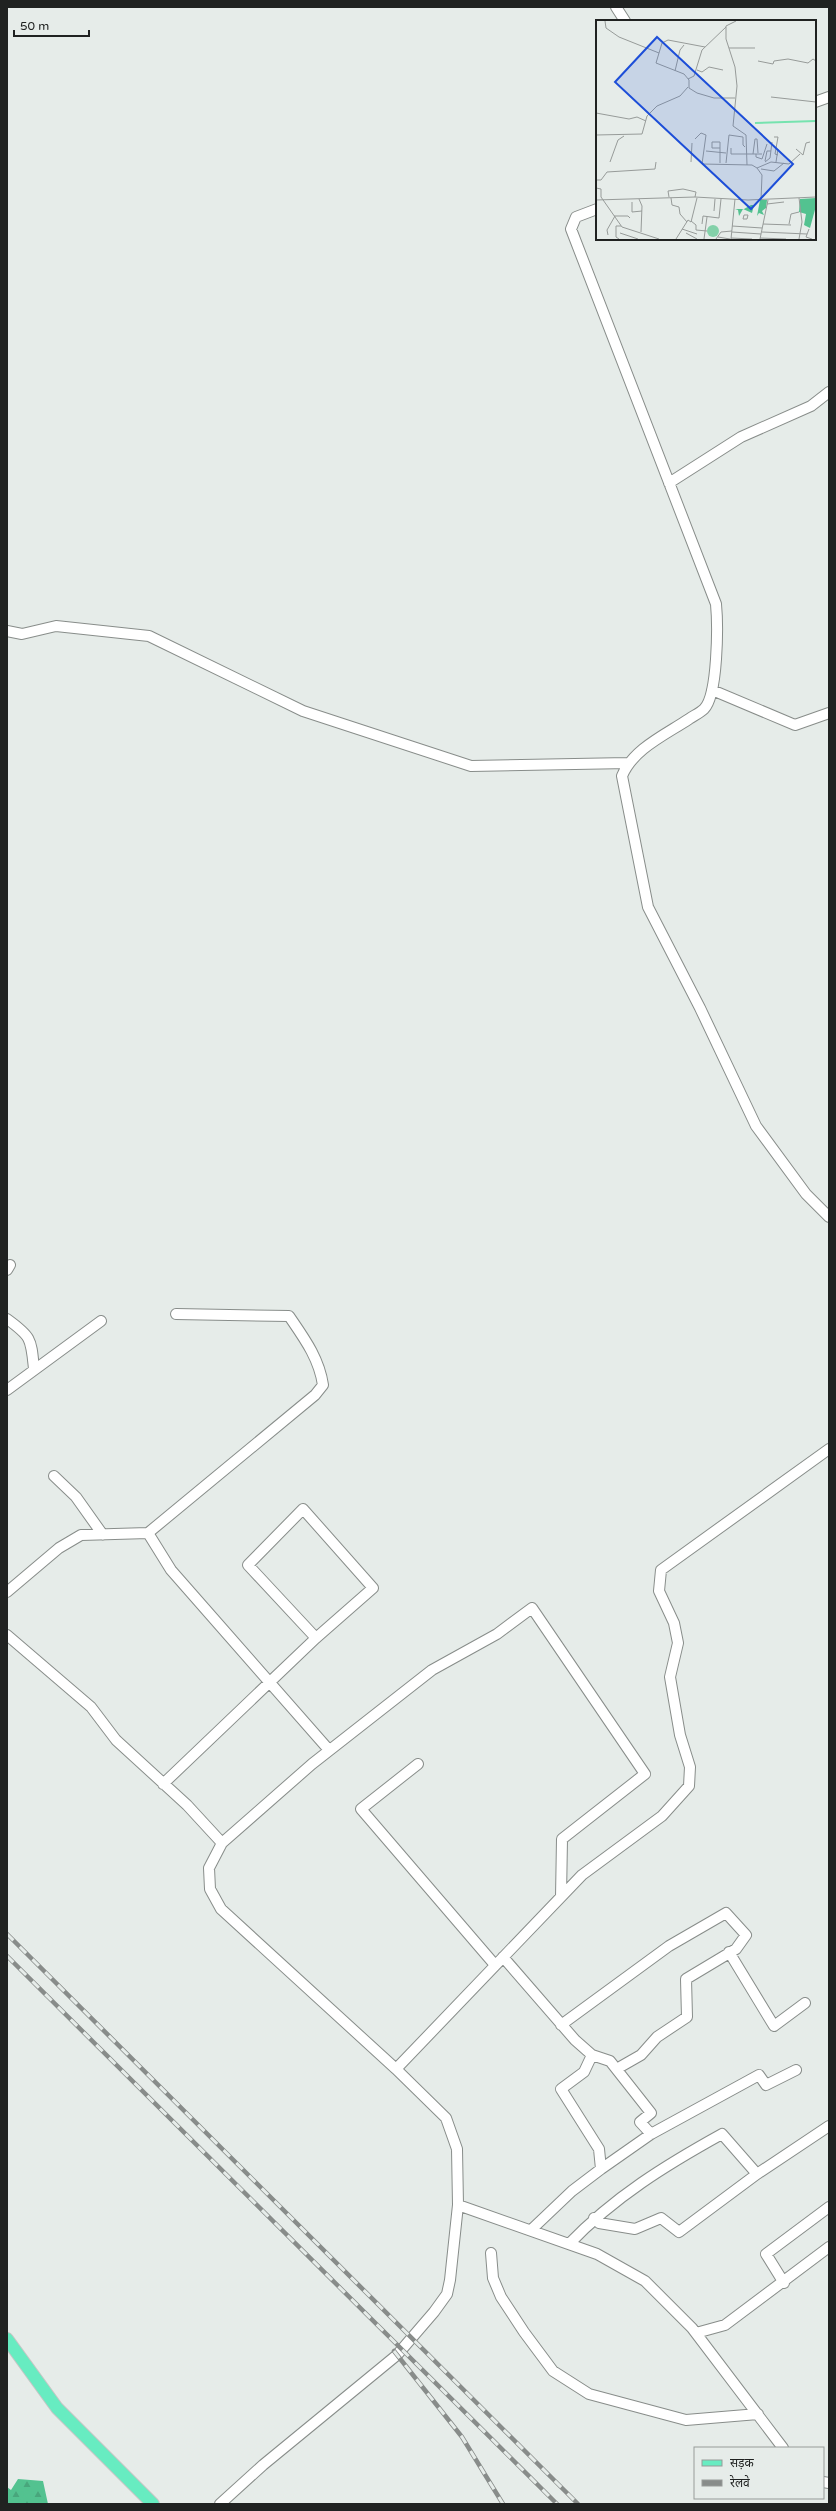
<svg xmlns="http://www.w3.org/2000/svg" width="836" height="2511" viewBox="0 0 836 2511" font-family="'Varela Round','Noto Sans Devanagari',sans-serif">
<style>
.forest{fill:url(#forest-firs)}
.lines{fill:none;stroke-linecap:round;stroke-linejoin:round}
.minor-casing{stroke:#888d8a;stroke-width:12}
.major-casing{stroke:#c5c6c5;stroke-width:14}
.minor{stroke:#fff;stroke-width:10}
.major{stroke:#67ecc1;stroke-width:12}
.rail-casing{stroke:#888c8a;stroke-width:4.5}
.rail{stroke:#e6ece9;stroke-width:3;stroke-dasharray:9;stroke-linecap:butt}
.inset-river{fill:none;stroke:#76e3af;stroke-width:2}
.inset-road{fill:none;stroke:#979b99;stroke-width:1}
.view{fill:#1d4ed8;fill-opacity:0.15;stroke:#1d4ed8;stroke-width:2}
.inset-edge{fill:none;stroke:#202221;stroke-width:2}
</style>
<defs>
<pattern id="forest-firs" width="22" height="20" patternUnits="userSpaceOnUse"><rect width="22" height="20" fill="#53c290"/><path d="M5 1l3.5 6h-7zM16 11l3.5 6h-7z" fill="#48a67c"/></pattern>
</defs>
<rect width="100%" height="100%" fill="#e6ece9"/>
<path class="forest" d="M18,2479L43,2481L48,2504H7V2487L11,2490Z"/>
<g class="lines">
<g class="minor-casing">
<path id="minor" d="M616,7L625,21
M815,102L829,97
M597,209L576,217L571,229L716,604C718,625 718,695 704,709C700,713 693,716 689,719C665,735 633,749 622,776L648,907L700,1008L756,1126L806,1194L829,1217
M669,483L741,437L811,406L829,392
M7,631L22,634L56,626L149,636L303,711L471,766L628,763
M712,690L795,725L829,713
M7,1270L10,1265
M7,1319C32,1337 31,1339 34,1369
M7,1390L101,1321
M54,1476L76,1497L103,1535
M148,1533L171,1570L329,1750
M7,1592L59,1548L81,1535L148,1533L315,1395L323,1385C319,1358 304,1338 289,1316L176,1314
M7,1635L91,1707L116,1740L187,1805L222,1843
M418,1764L361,1809L495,1965
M163,1784L316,1638L373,1588L303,1509L248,1565L316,1638
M729,1952L774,2026L805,2003
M503,1957L575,2040L592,2055L610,2061L651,2113L640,2122L651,2134
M561,2025L669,1946L726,1913L746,1935L736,1949L686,1979L687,2017L657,2037L641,2055L620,2067
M592,2055L584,2072L561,2089L599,2149L601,2169L651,2134L759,2075L766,2085L796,2070
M396,2069L582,1875L662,1816L689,1786L690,1767L680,1735L670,1677L678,1643L674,1623L659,1591L661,1570L829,1449
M458,2205L597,2254L645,2281L692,2328L783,2448
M594,2218L599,2223L635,2229L661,2218L679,2232L757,2174L829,2126
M531,2230L572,2191L601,2169
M569,2244C614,2197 666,2165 722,2134L757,2174
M491,2253L493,2278L501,2297L524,2332L553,2371L589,2394L686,2420L758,2414
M784,2283L766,2254L829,2207
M696,2333L725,2325L829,2247
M823,2482L829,2483
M220,2504L263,2465L397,2355L434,2312L447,2294L450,2280L458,2205L457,2149L446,2118L396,2069L221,1909L210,1889L209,1868L222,1843L312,1764L432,1670L497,1634L532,1608L645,1774L562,1839L561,1897"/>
</g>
<g class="major-casing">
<path id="major" d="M7,2339L57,2408L153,2504"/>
</g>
<use href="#minor" class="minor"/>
<use href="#major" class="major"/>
<g class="rail-casing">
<path id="rail" d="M7,1934L578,2504
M7,1956L557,2504
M394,2351L462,2437L503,2504"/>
</g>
<use href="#rail" class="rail"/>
</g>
<g transform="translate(596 20)">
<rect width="220" height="220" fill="#e6ece9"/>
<path d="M220,178V186L214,208L208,205L210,194L203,192L204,179ZM164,180H171L170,188L166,191L168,195L163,193L161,196ZM155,185H158L156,193L147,189L143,196L142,190L139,189H148Z" fill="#53c290"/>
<path d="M111 211a6 6 0 1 1 12 0a6 6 0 1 1-12 0Z" fill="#83d1a9"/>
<path class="inset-river" d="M159,103L220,101"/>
<path class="inset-road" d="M9,1L10,8L23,17L63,33L60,43L88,54L93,60V68L101,73L118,78H139M140,1L130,6V19L139,47L141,66L137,106L150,115L151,145M133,28H159M63,33L66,23L72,20L109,27M162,41L177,44L178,41L192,39L212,43L217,39L220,41M101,50L106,52L113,47L127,50M79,51L84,30L88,25M92,59L98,56L106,30L130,7M175,77L220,82M0,93L33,99L41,97L50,101M0,115L46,114L51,96L61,86L84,76L92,67M178,117H182L179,134L182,135M99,119L105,113L110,115L106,144L156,145L161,148L166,155L165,180M124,128H116V122H124V143M135,128V134H150M200,129L207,135L210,123L214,122M110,131L130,133M150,134H166M157,134L159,119H161L162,133M160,134V137L166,139L171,124M169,141L171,131H175M14,142L22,120L28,116M95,142L96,123M169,142L174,138L176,122M180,142L182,129M130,143L133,115L147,117V125L149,127M161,148L175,142L193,144L204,134M165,149L178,151L188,143M0,160H5L11,152L59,149L60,142M0,168L5,169V177L26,207L63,219M73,177L72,171L87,169L100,172L99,177M75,178L76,185L83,187L84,194L91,202M43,179L46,186L45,212M0,180L99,177L152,180L220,177M36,182V192L46,191M171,184L188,182M118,191L119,179M148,195H152L151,199H147ZM18,196H32L34,198M95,201L100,205V210L111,211M106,204L107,196L123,198L125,179M167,204L195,205M193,204L195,194L203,192M136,206L166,208M86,209L101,214M213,209L210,217L216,219M136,212L165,214M166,212L211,214M24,213L42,219M90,213L101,219M12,215L11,210L19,196M122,217L134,219M135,218L156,219M164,218L190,219M23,219L20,217V206H25M80,219L92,200L95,202L101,178M108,219L111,197M120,219L125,212L136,211M135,219L139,179M164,219L172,180M203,219L206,202L203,178"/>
<path class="view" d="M61,17L197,144L155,189L19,62Z"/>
<rect width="220" height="220" class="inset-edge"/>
</g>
<rect width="836" height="2511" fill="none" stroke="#202221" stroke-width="16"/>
<rect x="694" y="2447" width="130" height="52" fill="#e6ece9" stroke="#979b99"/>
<rect x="702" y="2460" width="20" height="6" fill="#67ecc1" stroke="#979b99"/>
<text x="730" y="2467" font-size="12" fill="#202221">सड़क</text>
<rect x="702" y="2480" width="20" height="6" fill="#888c8a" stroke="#979b99"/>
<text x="730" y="2487" font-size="12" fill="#202221">रेलवे</text>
<path d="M14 30v6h75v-6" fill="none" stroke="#202221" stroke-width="2"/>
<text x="20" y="30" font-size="12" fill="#202221" stroke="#e6ece9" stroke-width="3" paint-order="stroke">50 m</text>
</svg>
